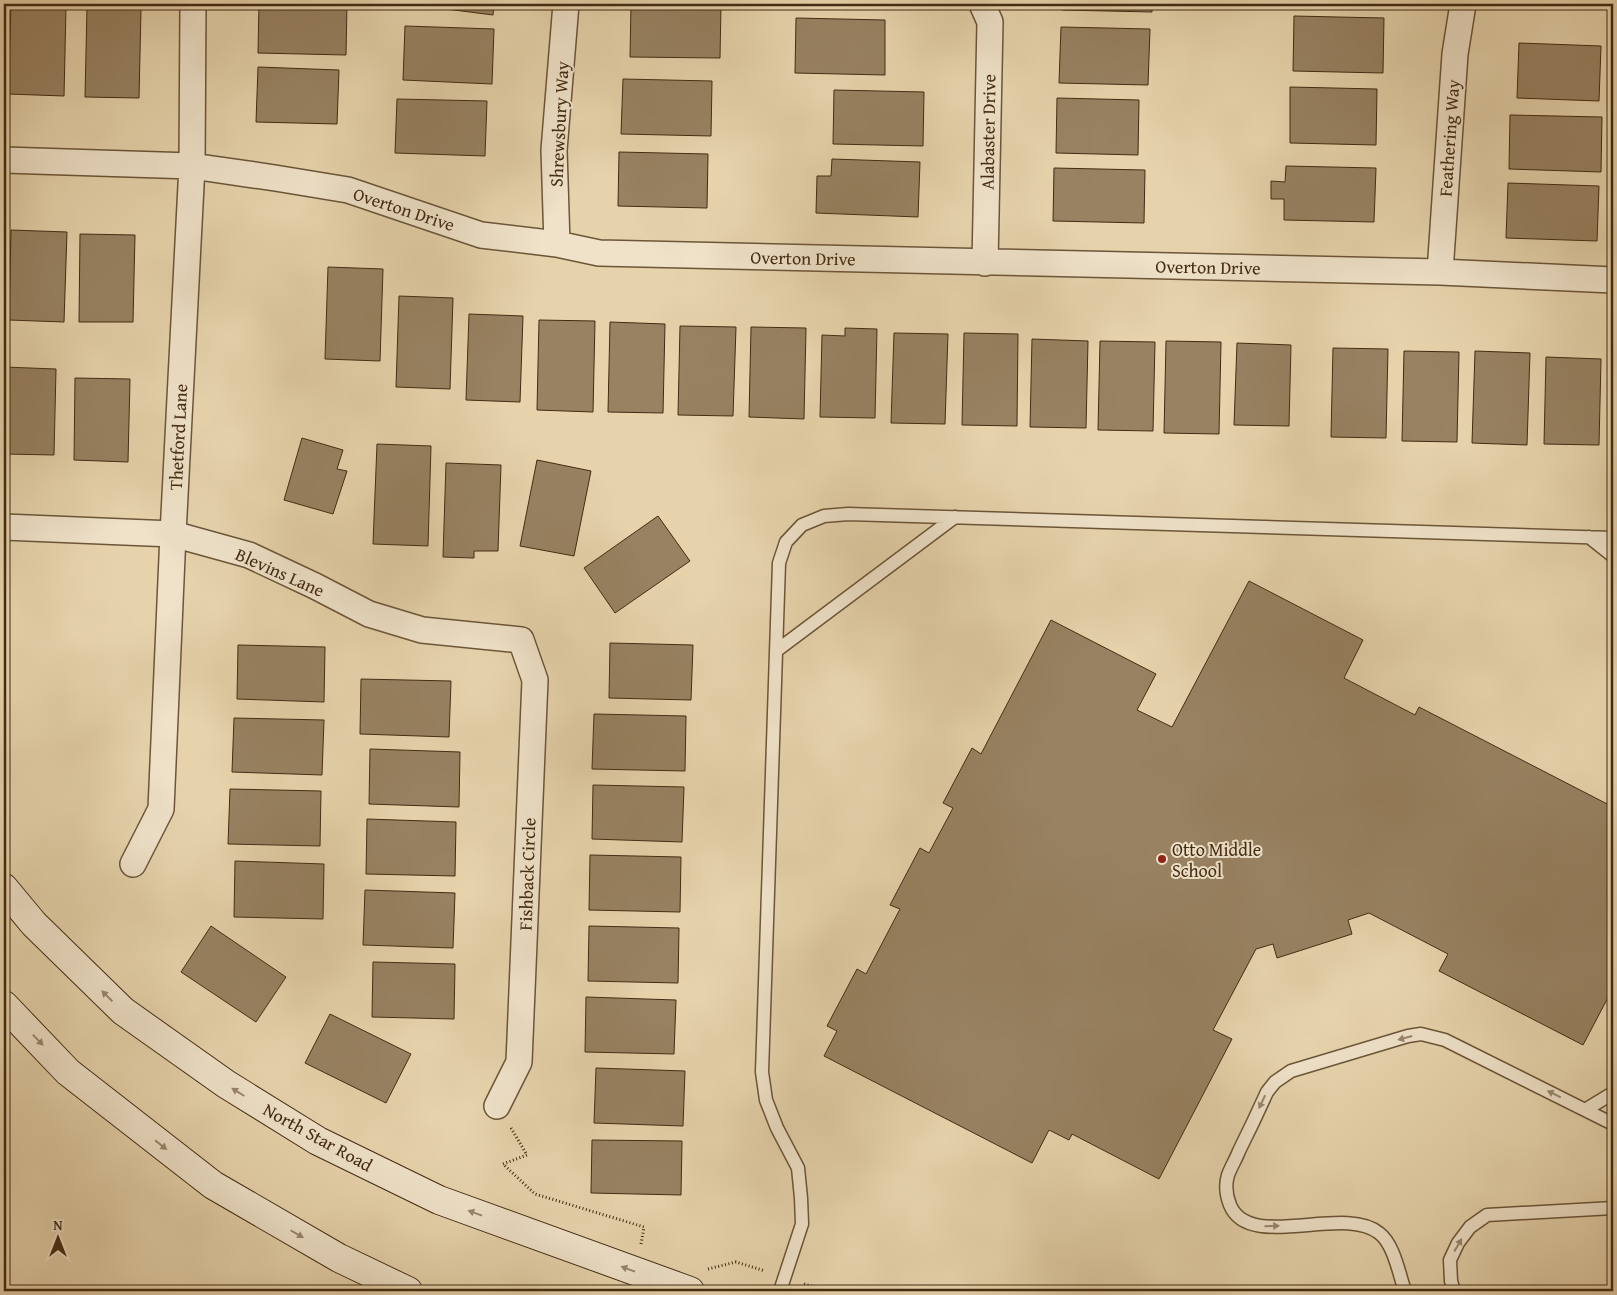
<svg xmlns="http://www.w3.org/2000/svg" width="1617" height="1295" viewBox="0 0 1617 1295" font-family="'Gentium Book Plus',serif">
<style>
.building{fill:#988262;stroke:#432b12}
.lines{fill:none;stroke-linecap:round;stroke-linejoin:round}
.service-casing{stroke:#6c5538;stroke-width:15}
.minor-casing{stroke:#6c5538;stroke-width:28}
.secondary-casing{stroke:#432b12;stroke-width:30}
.path{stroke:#432b12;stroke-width:3;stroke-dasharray:1 2.5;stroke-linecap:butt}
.service{stroke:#efe2c9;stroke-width:12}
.minor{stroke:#efe2c9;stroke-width:25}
.secondary{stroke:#efe2c9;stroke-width:28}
.oneway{fill:#99866e}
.poi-dot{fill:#8f2418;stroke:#efe2c9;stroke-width:2}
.labels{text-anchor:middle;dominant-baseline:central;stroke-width:4;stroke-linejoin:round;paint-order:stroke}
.street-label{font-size:18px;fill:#432b12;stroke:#efe2c9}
.poi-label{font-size:18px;fill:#432b12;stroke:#efe2c9;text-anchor:start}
</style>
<rect width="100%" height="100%" fill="#e6d3ac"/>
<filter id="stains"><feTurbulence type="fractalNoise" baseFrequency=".004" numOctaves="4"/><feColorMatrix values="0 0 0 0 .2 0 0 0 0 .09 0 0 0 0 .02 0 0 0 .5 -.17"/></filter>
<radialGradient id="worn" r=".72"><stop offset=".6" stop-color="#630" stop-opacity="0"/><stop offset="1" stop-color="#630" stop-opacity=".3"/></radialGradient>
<path class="building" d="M259,4H347L346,55L258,53Z
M407,4H494L493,15Z
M631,4H721L720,58L630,57Z
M1062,4H1152V12L1062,10Z
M11,5L66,7L64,96L8,94Z
M87,7L141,9L139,98L85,97Z
M1294,16L1384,18L1383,73L1293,71Z
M796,18L885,20V75L795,73Z
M405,26L494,29L492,84L403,80Z
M1061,27L1150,29L1148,85L1059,83Z
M1519,43L1601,46L1599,101L1517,98Z
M258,67L339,70L337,124L256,122Z
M623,79L712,81L711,136L621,134Z
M1290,87L1377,89L1376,145L1290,143Z
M834,90L924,92L923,146L833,144Z
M1057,98L1139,100L1138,155L1056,153Z
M397,99L487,101L485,156L395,153Z
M1510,115L1602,117L1601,172L1509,169Z
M619,152L708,154L707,208L618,206Z
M832,159L920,162L918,217L816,213L817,176H831Z
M1286,166L1376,168L1374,222L1284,220V199H1271V181L1285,182Z
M1054,168L1145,170L1144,223L1053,221Z
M1508,183L1599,186L1597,241L1506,238Z
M11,230L67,232L64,322L9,320Z
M80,234L135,235L133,322H79Z
M328,267L383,269L380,361L325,359Z
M399,296L453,298L450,389L396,387Z
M469,314L523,316L520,402L466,400Z
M539,320L595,321L593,412L537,410Z
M610,322L665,324L663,413L608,412Z
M680,326L736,327L733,416L678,415Z
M751,327L806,328L804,419L749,417Z
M845,328L877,329L875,418L820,417L822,335L845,336Z
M894,333L948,334L945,424L891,423Z
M964,333L1018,334L1017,426L962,425Z
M1032,339L1088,341L1086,428L1030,427Z
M1100,341L1155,342L1153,431L1098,430Z
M1166,341L1221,342L1219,434L1164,433Z
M1237,343L1291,345L1289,426L1234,425Z
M1333,348L1388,349L1386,438L1331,437Z
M1404,351L1459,352L1457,442L1402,441Z
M1475,351L1530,353L1527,445L1472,443Z
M1546,357L1601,359L1599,445L1544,444Z
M4,367L56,369L54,455L4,454Z
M75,378L130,379L128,462L74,460Z
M302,438L343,450L337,469L347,471L333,514L284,500Z
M377,444L431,446L428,546L373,544Z
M537,460L591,471L574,556L520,546Z
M446,463L501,465L498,551H474V558L443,557Z
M658,516L690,561L615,613L584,568Z
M1249,581L1363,640L1344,678L1415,715L1419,707L1613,807V988L1583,1045L1439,971L1448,954L1369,913L1348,920L1352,934L1277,958L1273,944L1256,949L1213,1030L1232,1039L1159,1179L1072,1134L1069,1140L1049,1130L1032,1163L824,1056L837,1031L827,1026L857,969L866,974L900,909L890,905L920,848L929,853L953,808L943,803L972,748L981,754L1051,620L1156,674L1137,710L1172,727Z
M610,643L693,645L691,700L609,698Z
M238,645L325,647L324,702L237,699Z
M361,679L451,681L449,737L360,734Z
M594,714L686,716L685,771L592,769Z
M234,718L324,720L322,775L232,772Z
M370,749L460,752L459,807L369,804Z
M593,785L684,787L682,842L592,839Z
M230,789L321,791L320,846L228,844Z
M367,819L456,822L455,876L366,874Z
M590,855L681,857L680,912L589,910Z
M235,861L324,864L323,919L234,917Z
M365,890L455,893L453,948L363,945Z
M211,926L286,977L256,1022L181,972Z
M589,926L679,928L678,983L588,981Z
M373,962L455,964L454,1019L372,1017Z
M586,997L676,1000L674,1054L585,1052Z
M330,1014L411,1054L386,1103L305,1063Z
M596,1068L685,1071L683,1126L594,1123Z
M592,1140L682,1141L681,1195L591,1193Z"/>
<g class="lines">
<g class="service-casing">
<path id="service" d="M1589,537L1613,556
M776,651L955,517
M1585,1110L1613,1093
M780,1291L802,1224L801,1198L798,1168L777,1128L766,1100L762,1072L779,563L786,542L802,525L824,516L848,514L1613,538
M1405,1291C1399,1274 1394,1244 1379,1233C1344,1204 1249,1252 1230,1205C1226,1195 1225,1185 1228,1175C1231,1167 1236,1159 1239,1151C1249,1131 1258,1112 1267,1092L1275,1082L1291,1071L1408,1036L1421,1034L1445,1040L1613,1124
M1454,1291L1451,1281L1450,1260L1458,1243L1470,1227L1487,1215L1613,1208"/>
</g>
<g class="minor-casing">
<path id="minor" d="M982,4L990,22L985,263
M4,160L192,166L275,178L348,190L481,235L557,244L599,253L1440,272L1613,280
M557,244L554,150L566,4
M1440,272L1455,54L1463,4
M4,527L173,534L249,555L315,586L369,614L422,630L521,640L535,680L519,1062L497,1106
M133,864L161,809L173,534L192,166L193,4"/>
</g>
<g class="secondary-casing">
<path id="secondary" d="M4,888L34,924L123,1011L226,1084L318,1141L439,1200L690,1291
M4,1005L68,1072L213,1185L339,1258L408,1291"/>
</g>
<path class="path" d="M511,1128L527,1155L503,1164L535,1194L644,1227L641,1244
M708,1269L736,1262L765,1271
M804,1284L829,1291"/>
<use href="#service" class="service"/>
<use href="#minor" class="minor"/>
<use href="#secondary" class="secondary"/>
</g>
<defs><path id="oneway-solid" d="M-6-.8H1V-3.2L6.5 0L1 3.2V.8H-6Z" transform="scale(1.25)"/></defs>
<g class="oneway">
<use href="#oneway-solid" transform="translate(107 996) rotate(-136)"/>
<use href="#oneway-solid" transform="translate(1405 1038) rotate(165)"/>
<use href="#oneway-solid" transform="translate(38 1040) rotate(46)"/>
<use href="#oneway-solid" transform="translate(238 1092) rotate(-148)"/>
<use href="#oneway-solid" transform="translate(1554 1094) rotate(-154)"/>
<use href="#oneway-solid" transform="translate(1262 1102) rotate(115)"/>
<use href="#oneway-solid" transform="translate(161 1145) rotate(38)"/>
<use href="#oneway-solid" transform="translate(475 1213) rotate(-160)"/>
<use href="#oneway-solid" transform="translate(1272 1226) rotate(-2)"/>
<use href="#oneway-solid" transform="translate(297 1234) rotate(30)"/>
<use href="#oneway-solid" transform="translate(1458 1245) rotate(-60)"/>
<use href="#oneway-solid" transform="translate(628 1269) rotate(-160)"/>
</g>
<circle class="poi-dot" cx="1162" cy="859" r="5"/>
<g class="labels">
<g class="street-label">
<text transform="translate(559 124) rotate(-87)">Shrewsbury Way</text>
<text transform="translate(988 132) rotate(-89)">Alabaster Drive</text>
<text transform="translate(1449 138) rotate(-86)">Feathering Way</text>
<text transform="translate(404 209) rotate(18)">Overton Drive</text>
<text transform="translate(803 258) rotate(1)">Overton Drive</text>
<text transform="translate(1208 267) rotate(1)">Overton Drive</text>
<text transform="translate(178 437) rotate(-87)">Thetford Lane</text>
<text transform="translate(280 572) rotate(24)">Blevins Lane</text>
<text transform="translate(527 874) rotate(-88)">Fishback Circle</text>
<text transform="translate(318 1137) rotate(29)">North Star Road</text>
</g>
<g class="poi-label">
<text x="1172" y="849">Otto Middle<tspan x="1172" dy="21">School</tspan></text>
</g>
</g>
<rect width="1617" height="1295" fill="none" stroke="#e6d3ac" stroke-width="20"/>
<rect x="5" y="5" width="1607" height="1285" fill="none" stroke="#432b12" stroke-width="2.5"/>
<rect x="10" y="10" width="1597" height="1275" fill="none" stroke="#432b12"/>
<g transform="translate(58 1238)" stroke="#efe2c9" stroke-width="4" paint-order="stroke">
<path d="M0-4L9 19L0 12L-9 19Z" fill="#432b12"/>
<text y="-8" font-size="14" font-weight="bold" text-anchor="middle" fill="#432b12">N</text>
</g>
<rect width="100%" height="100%" filter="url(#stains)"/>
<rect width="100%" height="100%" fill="url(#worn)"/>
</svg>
